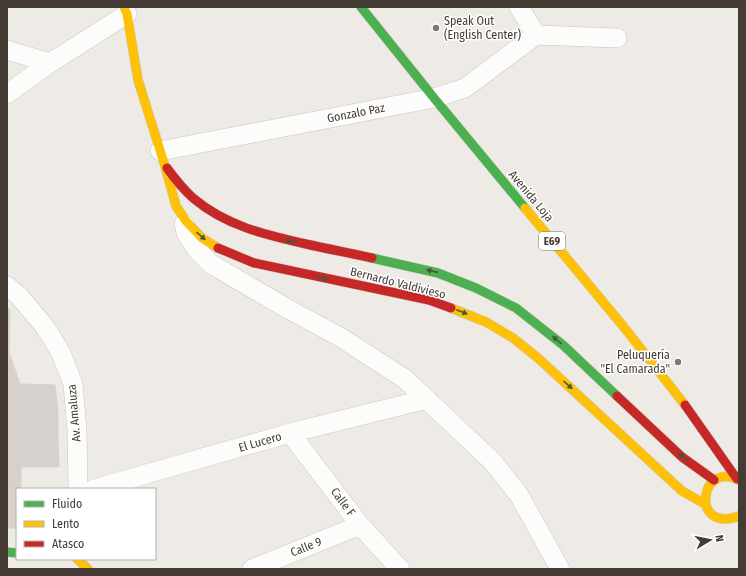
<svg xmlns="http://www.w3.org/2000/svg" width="746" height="576" viewBox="0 0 746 576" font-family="'Fira Sans Condensed',sans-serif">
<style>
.building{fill:#d6d1cd;stroke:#d6d1cc}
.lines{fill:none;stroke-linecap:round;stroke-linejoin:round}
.street-casing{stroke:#cac6c2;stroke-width:20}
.fast-casing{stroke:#cfc9c0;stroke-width:10}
.slow-casing{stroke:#cfc9c0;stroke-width:10}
.jam-casing{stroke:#cfc9c0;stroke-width:10}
.street{stroke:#fcfcfb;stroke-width:19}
.fast{stroke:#4caf50;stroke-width:9}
.slow{stroke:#ffc107;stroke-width:9}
.jam{stroke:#c62828;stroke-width:9}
.oneway{fill:#45583b}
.poi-dot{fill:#7f7872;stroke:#fff;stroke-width:1.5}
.labels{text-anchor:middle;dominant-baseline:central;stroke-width:3;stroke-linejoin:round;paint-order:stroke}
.shield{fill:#fff;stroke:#7b7671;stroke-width:1}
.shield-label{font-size:11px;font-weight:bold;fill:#433b34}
.poi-label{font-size:12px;fill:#433b34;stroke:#fff;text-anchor:start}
.street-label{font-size:12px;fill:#433b34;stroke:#fff}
</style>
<rect width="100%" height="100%" fill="#eeeae6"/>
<path class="building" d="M7,308L10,310L9,352H7Z
M7,352H9L20,384H7Z
M7,384H20V412H7Z
M20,384L55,385L58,413L20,412Z
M7,412H20L21,440L7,439Z
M20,412L58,413V441L21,440Z
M7,439L21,440V467H7Z
M21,440L58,441L59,467H21Z
M7,467H21V489H17V497H7Z
M7,497H17V528H7Z"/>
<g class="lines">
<g class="street-casing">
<path id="street" d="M519,7L536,35L617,38
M7,50L50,63
M7,94L50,63L127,14
M160,151L434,98L465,88L536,35
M184,224L186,233L197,250L211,264L288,309L340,337L405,379L493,462L519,495L560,569
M7,286L19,296L45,327L61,353L73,384L77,430L78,489
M290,433L360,525L400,569
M94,489L290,433L427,399
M252,569L360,525"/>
</g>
<g class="fast-casing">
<path id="fast" d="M361,7L434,98L525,208
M372,258L438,273L476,288L516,308L563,345L617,396
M7,552L17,553"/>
</g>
<g class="slow-casing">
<path id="slow" d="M124,7L127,14L138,80L165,166L176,206L186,221L202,238L218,248
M525,208L623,326L685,405
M451,308L486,322L513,338L538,358L682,491L705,504
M739,480C699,460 690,534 739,516
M77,559L88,569"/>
</g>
<g class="jam-casing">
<path id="jam" d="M167,168C175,179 183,189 193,198C226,226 266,235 306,244C328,249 350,253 372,258
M218,248L254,263L429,300L451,308
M617,396L682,457L714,480
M685,405L737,479"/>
</g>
<use href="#street" class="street"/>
<use href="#fast" class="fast"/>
<use href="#slow" class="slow"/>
<use href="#jam" class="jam"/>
</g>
<defs><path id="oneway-solid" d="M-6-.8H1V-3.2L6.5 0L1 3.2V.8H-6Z"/></defs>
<g class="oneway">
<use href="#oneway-solid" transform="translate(201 236) rotate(41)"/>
<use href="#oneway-solid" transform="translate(291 241) rotate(-168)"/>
<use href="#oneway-solid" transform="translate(432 271) rotate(-167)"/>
<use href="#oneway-solid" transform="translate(322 278) rotate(11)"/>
<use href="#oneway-solid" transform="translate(462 312) rotate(21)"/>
<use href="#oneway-solid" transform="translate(557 340) rotate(-139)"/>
<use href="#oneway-solid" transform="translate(568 385) rotate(42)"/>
<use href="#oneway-solid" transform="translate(683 457) rotate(-140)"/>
</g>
<g class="poi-dot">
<circle cx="436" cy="28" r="4"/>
<circle cx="678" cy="362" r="4"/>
</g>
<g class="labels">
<rect class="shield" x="539" y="232" width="26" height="18" rx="3"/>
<g class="shield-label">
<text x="552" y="241">E69</text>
</g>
<g class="poi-label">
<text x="444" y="21">Speak Out<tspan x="444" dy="14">(English Center)</tspan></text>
<text x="670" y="355" text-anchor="end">Peluquería<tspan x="670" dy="14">"El Camarada"</tspan></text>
</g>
<g class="street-label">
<text transform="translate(356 113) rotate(-11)">Gonzalo Paz</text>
<text transform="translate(531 196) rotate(50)">Avenida Loja</text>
<text transform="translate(398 283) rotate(14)">Bernardo Valdivieso</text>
<text transform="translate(74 413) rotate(-95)">Av. Amaluza</text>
<text transform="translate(260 442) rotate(-16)">El Lucero</text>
<text transform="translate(343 502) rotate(53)">Calle F</text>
<text transform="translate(306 547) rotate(-22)">Calle 9</text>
</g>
</g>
<rect width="746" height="576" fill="none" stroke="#433b34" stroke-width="16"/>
<rect x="16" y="488" width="140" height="72" fill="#ffffff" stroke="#b4b1ae"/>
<rect x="24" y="501" width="20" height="6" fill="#4caf50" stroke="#b4b1ae"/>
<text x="52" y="508" font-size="12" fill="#433b34">Fluido</text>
<rect x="24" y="521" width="20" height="6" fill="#ffc107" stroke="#b4b1ae"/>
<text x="52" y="528" font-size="12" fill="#433b34">Lento</text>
<rect x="24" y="541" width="20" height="6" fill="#c62828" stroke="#b4b1ae"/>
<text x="52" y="548" font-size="12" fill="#433b34">Atasco</text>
<g transform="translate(710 540) rotate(80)" stroke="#ffffff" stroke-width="3" paint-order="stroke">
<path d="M0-3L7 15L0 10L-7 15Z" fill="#433b34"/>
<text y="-6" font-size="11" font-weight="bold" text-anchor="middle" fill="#433b34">N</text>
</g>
</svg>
